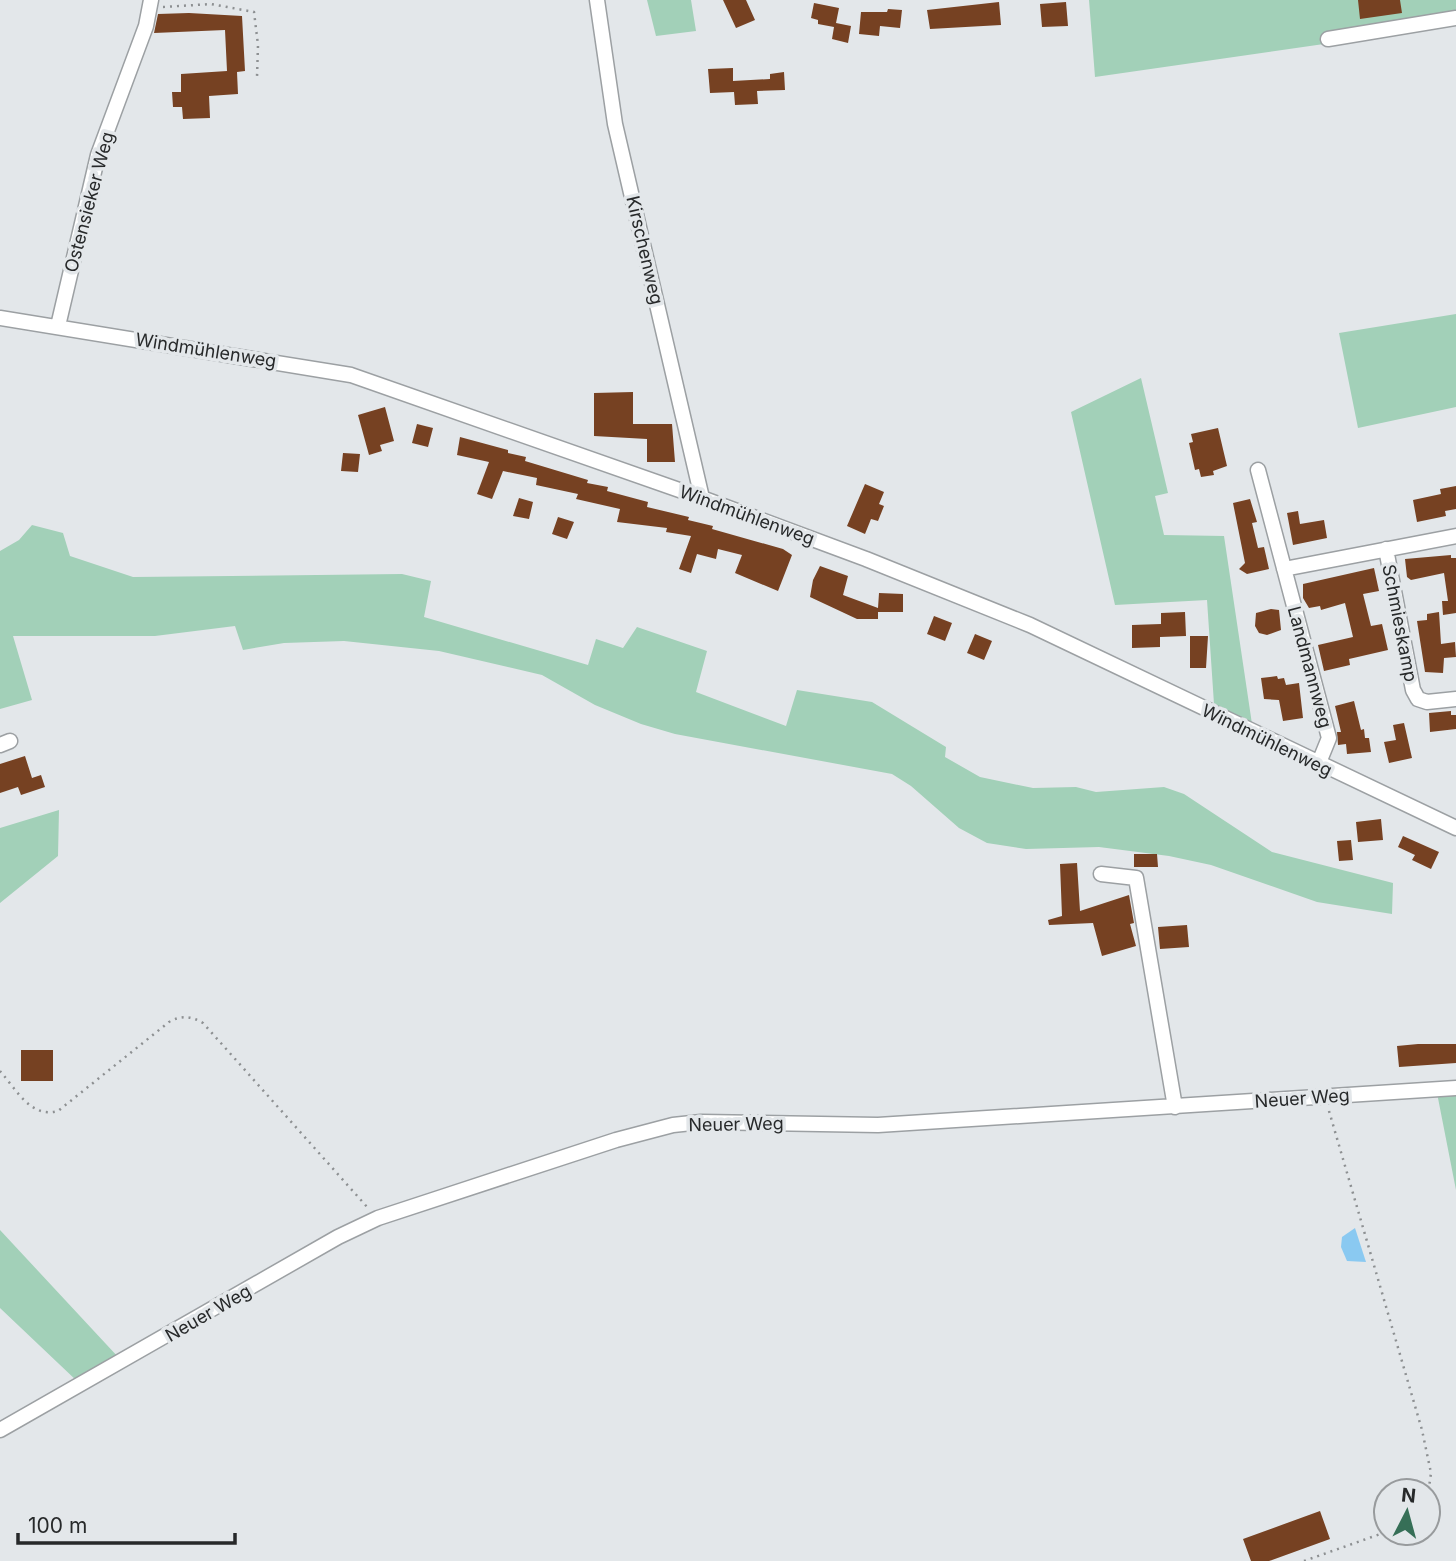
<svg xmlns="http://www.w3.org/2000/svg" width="1456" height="1561" viewBox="0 0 1456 1561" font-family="Inter,sans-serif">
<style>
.green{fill:#a2d0b8}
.water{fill:#8ac9f1}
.building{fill:#764122}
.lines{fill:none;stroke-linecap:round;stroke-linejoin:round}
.minor-casing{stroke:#9ca0a3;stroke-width:17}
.path{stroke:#8d9092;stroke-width:2.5;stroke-dasharray:2 5;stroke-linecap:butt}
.minor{stroke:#fff;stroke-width:14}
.labels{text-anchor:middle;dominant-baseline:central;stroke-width:7;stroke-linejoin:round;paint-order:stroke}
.street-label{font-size:18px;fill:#27292a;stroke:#e3e7ea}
</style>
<rect width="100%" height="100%" fill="#e3e7ea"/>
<path class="green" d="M647,0H691L696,31L656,36Z
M1089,0H1456V25L1095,77Z
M1456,314V407L1358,428L1339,333Z
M1141,378L1168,493L1155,496L1164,535L1224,536L1252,724L1214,704L1207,600L1115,605L1071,412Z
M32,525L63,533L70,556L133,577L402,574L431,581L424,617L588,665L596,639L623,648L637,627L707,651L696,692L786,726L797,690L872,702L946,747L945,757L980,777L1033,788L1076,787L1096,792L1164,787L1184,794L1272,852L1393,883L1392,914L1317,902L1211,865L1169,856L1099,847L1026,849L987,843L959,828L911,786L892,774L675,734L641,724L595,705L542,675L439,651L344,641L284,643L243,650L235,626L155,636H13L32,700L0,709V551L19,540Z
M59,810L58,856L0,903V828Z
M1456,1091V1190L1437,1093Z
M0,1230L119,1358L78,1382L0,1308Z"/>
<path class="water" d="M1355,1228L1366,1262L1347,1261L1341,1247L1342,1237Z"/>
<path class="building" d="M723,0H746L755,20L736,28Z
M1358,0H1400L1402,13L1360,19Z
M999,2L1001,25L930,29L927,10Z
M1066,2L1068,26L1042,27L1040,4Z
M814,3L839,8L836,23L851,26L848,43L832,39L834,27L818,24V20L811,18Z
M888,9L902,10L900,28L880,26L879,36L859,34L861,12H887Z
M189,13L242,16L245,71L237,72L238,94L209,96L210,118L183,119L182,107H173L172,92H181V74L227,71L225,30L154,33L158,14Z
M733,68V81L770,79V74L784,72L785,90L757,91L758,104L735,105L734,92L710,93L708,69Z
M633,392V424H672L675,462H647V439L594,436V393Z
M385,407L394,441L380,445L382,451L369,455L358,415Z
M417,424L433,428L428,447L412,443Z
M1218,428L1227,466L1213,471L1214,475L1201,477L1199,469L1195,470L1189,443L1193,442L1191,434Z
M460,437L508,450V453L526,457L525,461L588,480L587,483L608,487L607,491L648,502L647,507L689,517L688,520L713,526L712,529L783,549L792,555L778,591L735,573L742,555L718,549L716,559L697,554L691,573L679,569L691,536L666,532L667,528L617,522L620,509L576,499L578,494L536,485L537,478L503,471L492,499L477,494L489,462L457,455Z
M343,453L360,454L358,472L341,471Z
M865,484L884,492L879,504L884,506L878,521L871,519L865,534L847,526Z
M1456,486V509L1445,511L1446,516L1417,522L1413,500L1441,494L1440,489Z
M519,498L533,502L529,519L513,516Z
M1250,499L1257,522L1252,523L1258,548L1264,547L1269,569L1247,574L1239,569L1245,563L1233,503Z
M1298,511L1300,524L1324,520L1327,538L1293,545L1287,513Z
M558,517L574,522L567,539L552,534Z
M1451,555V558H1456V613L1443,615L1442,601H1448L1444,573L1411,580L1407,577L1405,559Z
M820,566L848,576L843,595L878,608L879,593L903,594V612H878V619H857L810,597L813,580Z
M1374,568L1379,591L1363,594L1371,626L1382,624L1388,650L1349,659L1350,665L1324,671L1318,645L1353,637L1345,603L1321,610L1320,606L1309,608L1303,598V584Z
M1271,609L1279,610L1281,630L1267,635L1259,633L1255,626L1256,613Z
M1185,612L1186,636L1160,637V647L1132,648V625L1161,624V613Z
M1439,612L1441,644L1455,642L1456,657L1444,658L1443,673L1425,672L1417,621L1427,620V614Z
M934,616L952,623L945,641L927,634Z
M975,634L992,641L984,660L967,653Z
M1190,636H1208L1206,668H1190Z
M1277,676L1278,679L1284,678L1286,685L1299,683L1303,718L1283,721L1279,700L1264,699L1261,678Z
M1354,701L1361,730L1364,729L1365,738H1369L1371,752L1347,754L1346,744L1338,745L1337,732H1341L1335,706Z
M1451,711V715H1456V729L1430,732L1429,713Z
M1404,723L1412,758L1389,763L1384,742L1396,740L1393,725Z
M25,756L32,778L41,775L45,787L21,795L18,787L0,793V764Z
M1381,819L1383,840L1358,842L1356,822Z
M1403,836L1439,852L1431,869L1412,860L1415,855L1398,847Z
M1351,840L1353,860L1339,861L1337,841Z
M1134,854H1157L1158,867H1134Z
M1077,863L1080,911L1129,895L1134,923L1130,924L1136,946L1102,956L1093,923L1049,925L1048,920L1062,916L1060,864Z
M1187,925L1189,947L1160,949L1158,927Z
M1418,1044H1456V1063L1399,1067L1397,1046Z
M21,1050H53V1081H21Z
M1320,1511L1330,1539L1269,1561H1251L1243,1539Z"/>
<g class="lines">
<g class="minor-casing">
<path id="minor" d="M597,0L615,124L702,498
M1328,39L1456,18
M0,318L351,375L702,498L866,559L1030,625L1456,828
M58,326L98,155L146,26L151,0
M1258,470L1329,738L1318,765
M1386,549L1413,690L1418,699L1427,702L1456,699
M1284,569L1456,536
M0,745L10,741
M1101,874L1136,878L1175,1107
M0,1430L338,1237L378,1218L616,1140L673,1125L701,1122L878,1125L1456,1088"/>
</g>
<path class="path" d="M163,7L211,4L254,12L258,45L257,77
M0,1071C16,1089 31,1119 58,1111L169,1022C181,1015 191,1016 203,1023L368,1208
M1329,1111L1422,1430L1431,1473L1428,1495
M1304,1561L1386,1532"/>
<use href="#minor" class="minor"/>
</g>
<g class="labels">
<g class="street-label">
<text transform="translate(89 202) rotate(-75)">Ostensieker Weg</text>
<text transform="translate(645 250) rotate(77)">Kirschenweg</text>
<text transform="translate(206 350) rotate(9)">Windmühlenweg</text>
<text transform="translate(747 515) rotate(20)">Windmühlenweg</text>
<text transform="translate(1400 623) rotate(79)">Schmieskamp</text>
<text transform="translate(1310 667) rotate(75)">Landmannweg</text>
<text transform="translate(1267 740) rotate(26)">Windmühlenweg</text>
<text transform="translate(1302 1098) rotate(-4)">Neuer Weg</text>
<text transform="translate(736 1124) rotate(-1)">Neuer Weg</text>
<text transform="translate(208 1313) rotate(-30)">Neuer Weg</text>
</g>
</g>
<g transform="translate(1407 1512) rotate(6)"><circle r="33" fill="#e3e7ea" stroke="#989b9d" stroke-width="2"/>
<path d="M0-5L12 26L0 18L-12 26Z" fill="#366f57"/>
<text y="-10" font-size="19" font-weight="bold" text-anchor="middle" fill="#27292a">N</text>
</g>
<path d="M18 1533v10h217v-10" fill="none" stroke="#27292a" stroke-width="3.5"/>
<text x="28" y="1533" font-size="21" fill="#27292a" stroke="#e3e7ea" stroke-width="5" paint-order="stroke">100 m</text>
</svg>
